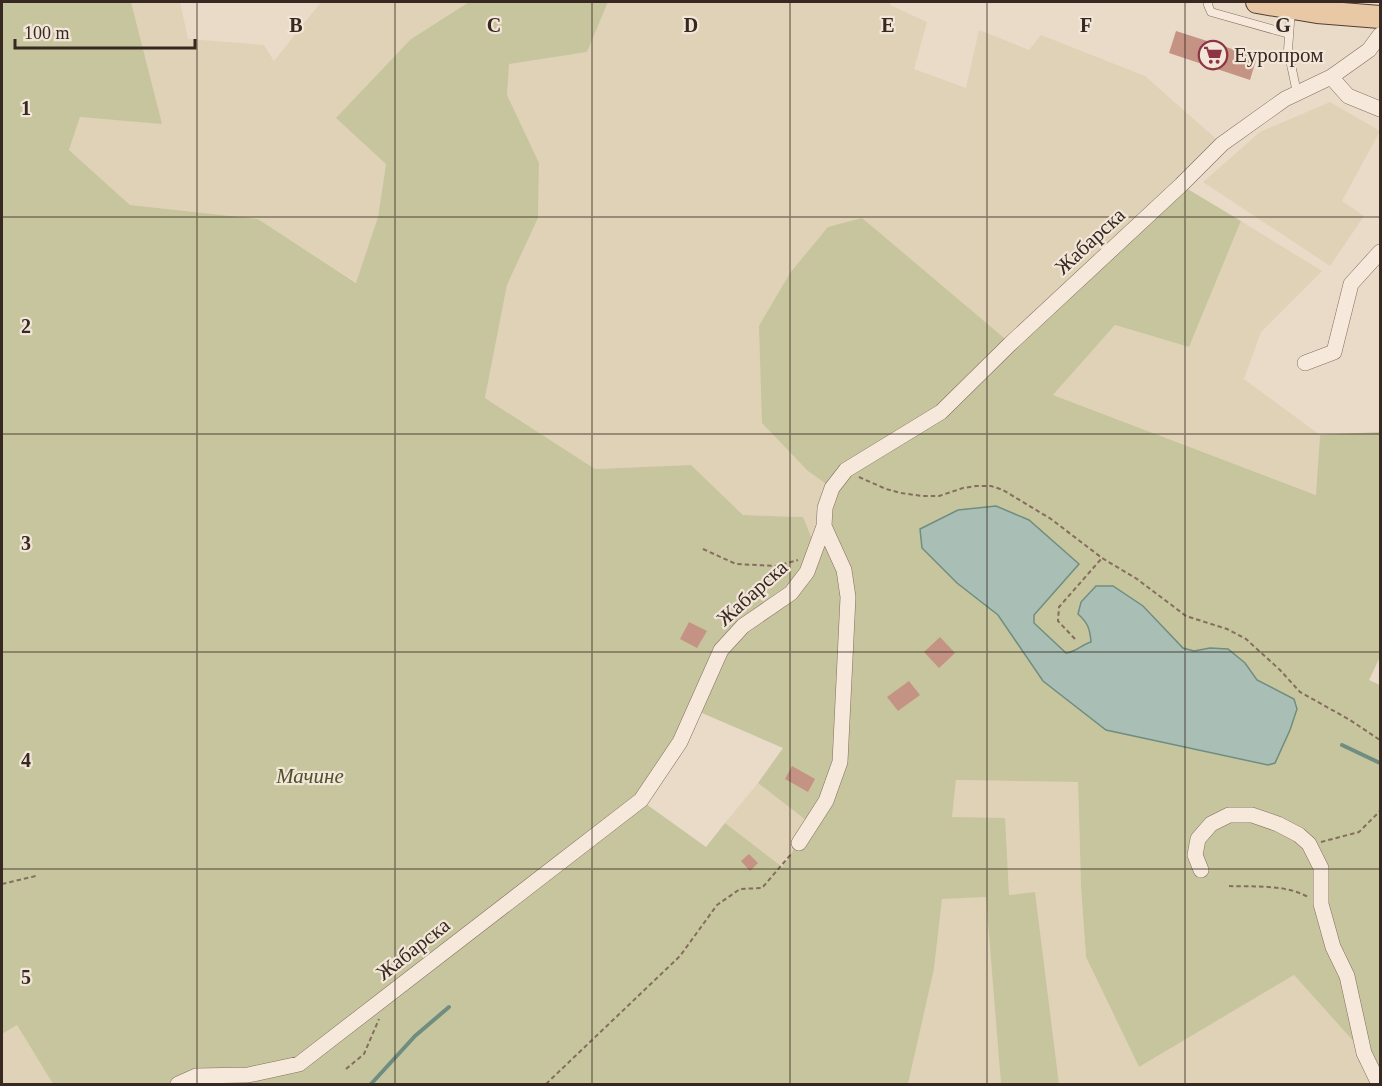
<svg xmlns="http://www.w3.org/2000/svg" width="1382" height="1086" viewBox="0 0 1382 1086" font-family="'Times New Roman',serif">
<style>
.farmland{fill:#dfd2b7}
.green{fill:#c7c59d;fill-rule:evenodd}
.water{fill:#a9bfb5;stroke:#708d81;stroke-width:1.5}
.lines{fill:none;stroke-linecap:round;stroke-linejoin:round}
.stream{stroke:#708d81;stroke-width:4}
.building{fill:#c49383}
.lane-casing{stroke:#856d5f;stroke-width:9}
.street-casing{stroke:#856d5f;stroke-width:16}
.primary-casing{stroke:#533d33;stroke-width:24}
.path{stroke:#856d5f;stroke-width:2;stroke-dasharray:4.5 3;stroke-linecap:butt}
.lane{stroke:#f6e9db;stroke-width:8}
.street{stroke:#f6e9db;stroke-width:15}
.primary{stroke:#e9c8a5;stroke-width:22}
.grid{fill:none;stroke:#372821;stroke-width:1.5;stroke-opacity:0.55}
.labels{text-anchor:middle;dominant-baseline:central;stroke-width:4.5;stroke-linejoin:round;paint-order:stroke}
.poi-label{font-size:21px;fill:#372821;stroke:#f2e6d8;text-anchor:start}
.street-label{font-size:21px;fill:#372821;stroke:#f2e6d8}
.park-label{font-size:21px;font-style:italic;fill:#4e512a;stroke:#f2e6d8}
.grid-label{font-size:20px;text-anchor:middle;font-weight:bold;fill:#372821;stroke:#f2e6d8;stroke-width:4.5;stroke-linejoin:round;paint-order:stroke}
</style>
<rect width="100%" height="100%" fill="#eadbc9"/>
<path class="farmland" d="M131,2H180L188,39L264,45L274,61L321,2H469L411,39L386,164L378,217L357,283L258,219L130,205L69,150L80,117L161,123Z
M608,2H891L890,5L927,22L914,69L966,88L979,30L1029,50L1041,35L1145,76L1222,144L1010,344L832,488L816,550L802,517L743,515L691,465L595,469L485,398L507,285L538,218L539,163L506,95L509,63L587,52Z
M1330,102L1380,131L1342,201L1364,216L1330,266L1203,182L1260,132Z
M1241,221L1322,271L1261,332L1244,379L1320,435L1317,495L1053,395L1115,325L1189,347Z
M956,780L1078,782L1081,887L1086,957L1139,1067L1294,975L1364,1053L1379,1084H1059L1035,893L1009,895L952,817Z
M758,783L812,824L781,867L725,823Z
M987,897L1001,1084H908L934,969L942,898Z
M17,1025L53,1084H2V1034Z"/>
<path class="green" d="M2,2H131L162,124L80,117L69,150L130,205L258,219L356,283L378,217L386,164L336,118L411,39L469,2H608L587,52L509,64L507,95L539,163L538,218L507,285L485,398L595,469L691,465L743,515L803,517L816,549L832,488L808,471L762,423L759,326L790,273L828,227L862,218L1010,343L1181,185L1241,221L1189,347L1115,325L1053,395L1316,495L1320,435L1380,432V657L1369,680L1380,685V1084L1364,1053L1294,975L1139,1067L1086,957L1081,887L1078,782L956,780L952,817L1005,818L1009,895L1035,892L1059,1084H1001L986,897L942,899L934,969L908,1084H53L17,1025L2,1034ZM1029,520L1079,564L1034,615V623L1066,654C1076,651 1081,644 1091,642L1090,631L1087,622L1113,586L1143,606L1183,648L1194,651L1210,648L1245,663L1257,680L1275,763L1268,765L1214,752L1043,681L998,615L957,583L922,548ZM695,710L783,748L758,783L811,824L782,867L725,823L706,847L642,801Z"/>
<path class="water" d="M996,506L1029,520L1079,564L1034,615V623L1066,653C1076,652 1081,645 1091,642C1090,629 1088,623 1078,614L1081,602L1096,586H1113L1143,606L1183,648L1194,651L1210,648L1228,649L1245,663L1257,680L1294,699L1297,709L1290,730L1275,763L1268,765L1106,730L1043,681L998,615L957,583L922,548L920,529L958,510Z"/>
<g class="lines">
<path class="stream" d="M1342,745L1380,763
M371,1084L415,1036L449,1007"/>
</g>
<path class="building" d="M1176,31L1257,57L1250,80L1169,53Z
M689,622L707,631L697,648L680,639Z
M940,637L955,653L939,668L924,652Z
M909,681L920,695L898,711L887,697Z
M792,766L815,779L808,792L785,779Z
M749,854L758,863L750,871L741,861Z"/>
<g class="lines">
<g class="lane-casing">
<path id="lane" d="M1208,2V5L1211,12L1289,34
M1291,9L1288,50L1297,93"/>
</g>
<g class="street-casing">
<path id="street" d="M1331,77L1348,96L1380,109
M1305,363L1334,352L1351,284L1380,252
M799,843L826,801L840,762L848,597L844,570L824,526
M1201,870L1195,855L1198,839L1211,824L1229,815H1252L1278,824L1299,835L1309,844L1321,868V904L1333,947L1347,976L1364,1053L1379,1084
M178,1084L196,1076L248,1075L299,1064L641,800L680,742L721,650L743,626L791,593L807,572L824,526L825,508L832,488L846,470L941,412L1010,344L1181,185L1222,144L1285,99L1331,77L1369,50L1380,35"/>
</g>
<g class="primary-casing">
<path id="primary" d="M1257,2L1317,12L1380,17"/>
</g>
<path class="path" d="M859,477L886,489L901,493L922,496H939L963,488L976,486H991L1003,490L1051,519L1102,558L1137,579L1186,616L1227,629L1246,639L1280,670L1300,692L1350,720L1380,740
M703,549L736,564L777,566L798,560
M1075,639L1058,621L1059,607L1102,558
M1321,842L1359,832L1380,811
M2,884L36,876
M1229,886C1254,887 1285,884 1308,897
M346,1069L364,1054L379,1019
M546,1084L680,956L717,905L740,889L762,888L792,853"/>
<use href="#lane" class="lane"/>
<use href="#street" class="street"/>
<use href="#primary" class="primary"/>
</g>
<path class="grid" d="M197,2V1084M395,2V1084M592,2V1084M790,2V1084M987,2V1084M1185,2V1084M2,217H1380M2,434H1380M2,652H1380M2,869H1380"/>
<defs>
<g id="supermarket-ring" transform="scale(1.5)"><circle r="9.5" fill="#f2e6d8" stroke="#8d3545" stroke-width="1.5"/><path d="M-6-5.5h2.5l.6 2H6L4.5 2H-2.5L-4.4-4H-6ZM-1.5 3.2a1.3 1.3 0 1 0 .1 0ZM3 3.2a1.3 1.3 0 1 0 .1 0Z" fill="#8d3545"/></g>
</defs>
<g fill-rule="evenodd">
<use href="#supermarket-ring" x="1213" y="55"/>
</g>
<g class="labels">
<g class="poi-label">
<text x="1234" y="55">Еуропром</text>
</g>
<g class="street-label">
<text transform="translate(1090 241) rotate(-43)">Жабарска</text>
<text transform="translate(752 593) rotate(-42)">Жабарска</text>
<text transform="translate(413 949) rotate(-38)">Жабарска</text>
</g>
<g class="park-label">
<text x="310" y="776">Мачине</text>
</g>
</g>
<g class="grid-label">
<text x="296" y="32">B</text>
<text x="494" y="32">C</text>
<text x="691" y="32">D</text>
<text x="888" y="32">E</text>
<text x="1086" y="32">F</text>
<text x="1283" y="32">G</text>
<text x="26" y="115">1</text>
<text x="26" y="333">2</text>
<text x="26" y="550">3</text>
<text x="26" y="767">4</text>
<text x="26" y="984">5</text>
</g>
<rect width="1382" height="1086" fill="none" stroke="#372821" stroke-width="6"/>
<path d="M15 39v9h180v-9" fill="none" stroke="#372821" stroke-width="3"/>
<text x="24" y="39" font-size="18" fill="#372821" stroke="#f2e6d8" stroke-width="4.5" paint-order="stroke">100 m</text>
</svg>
